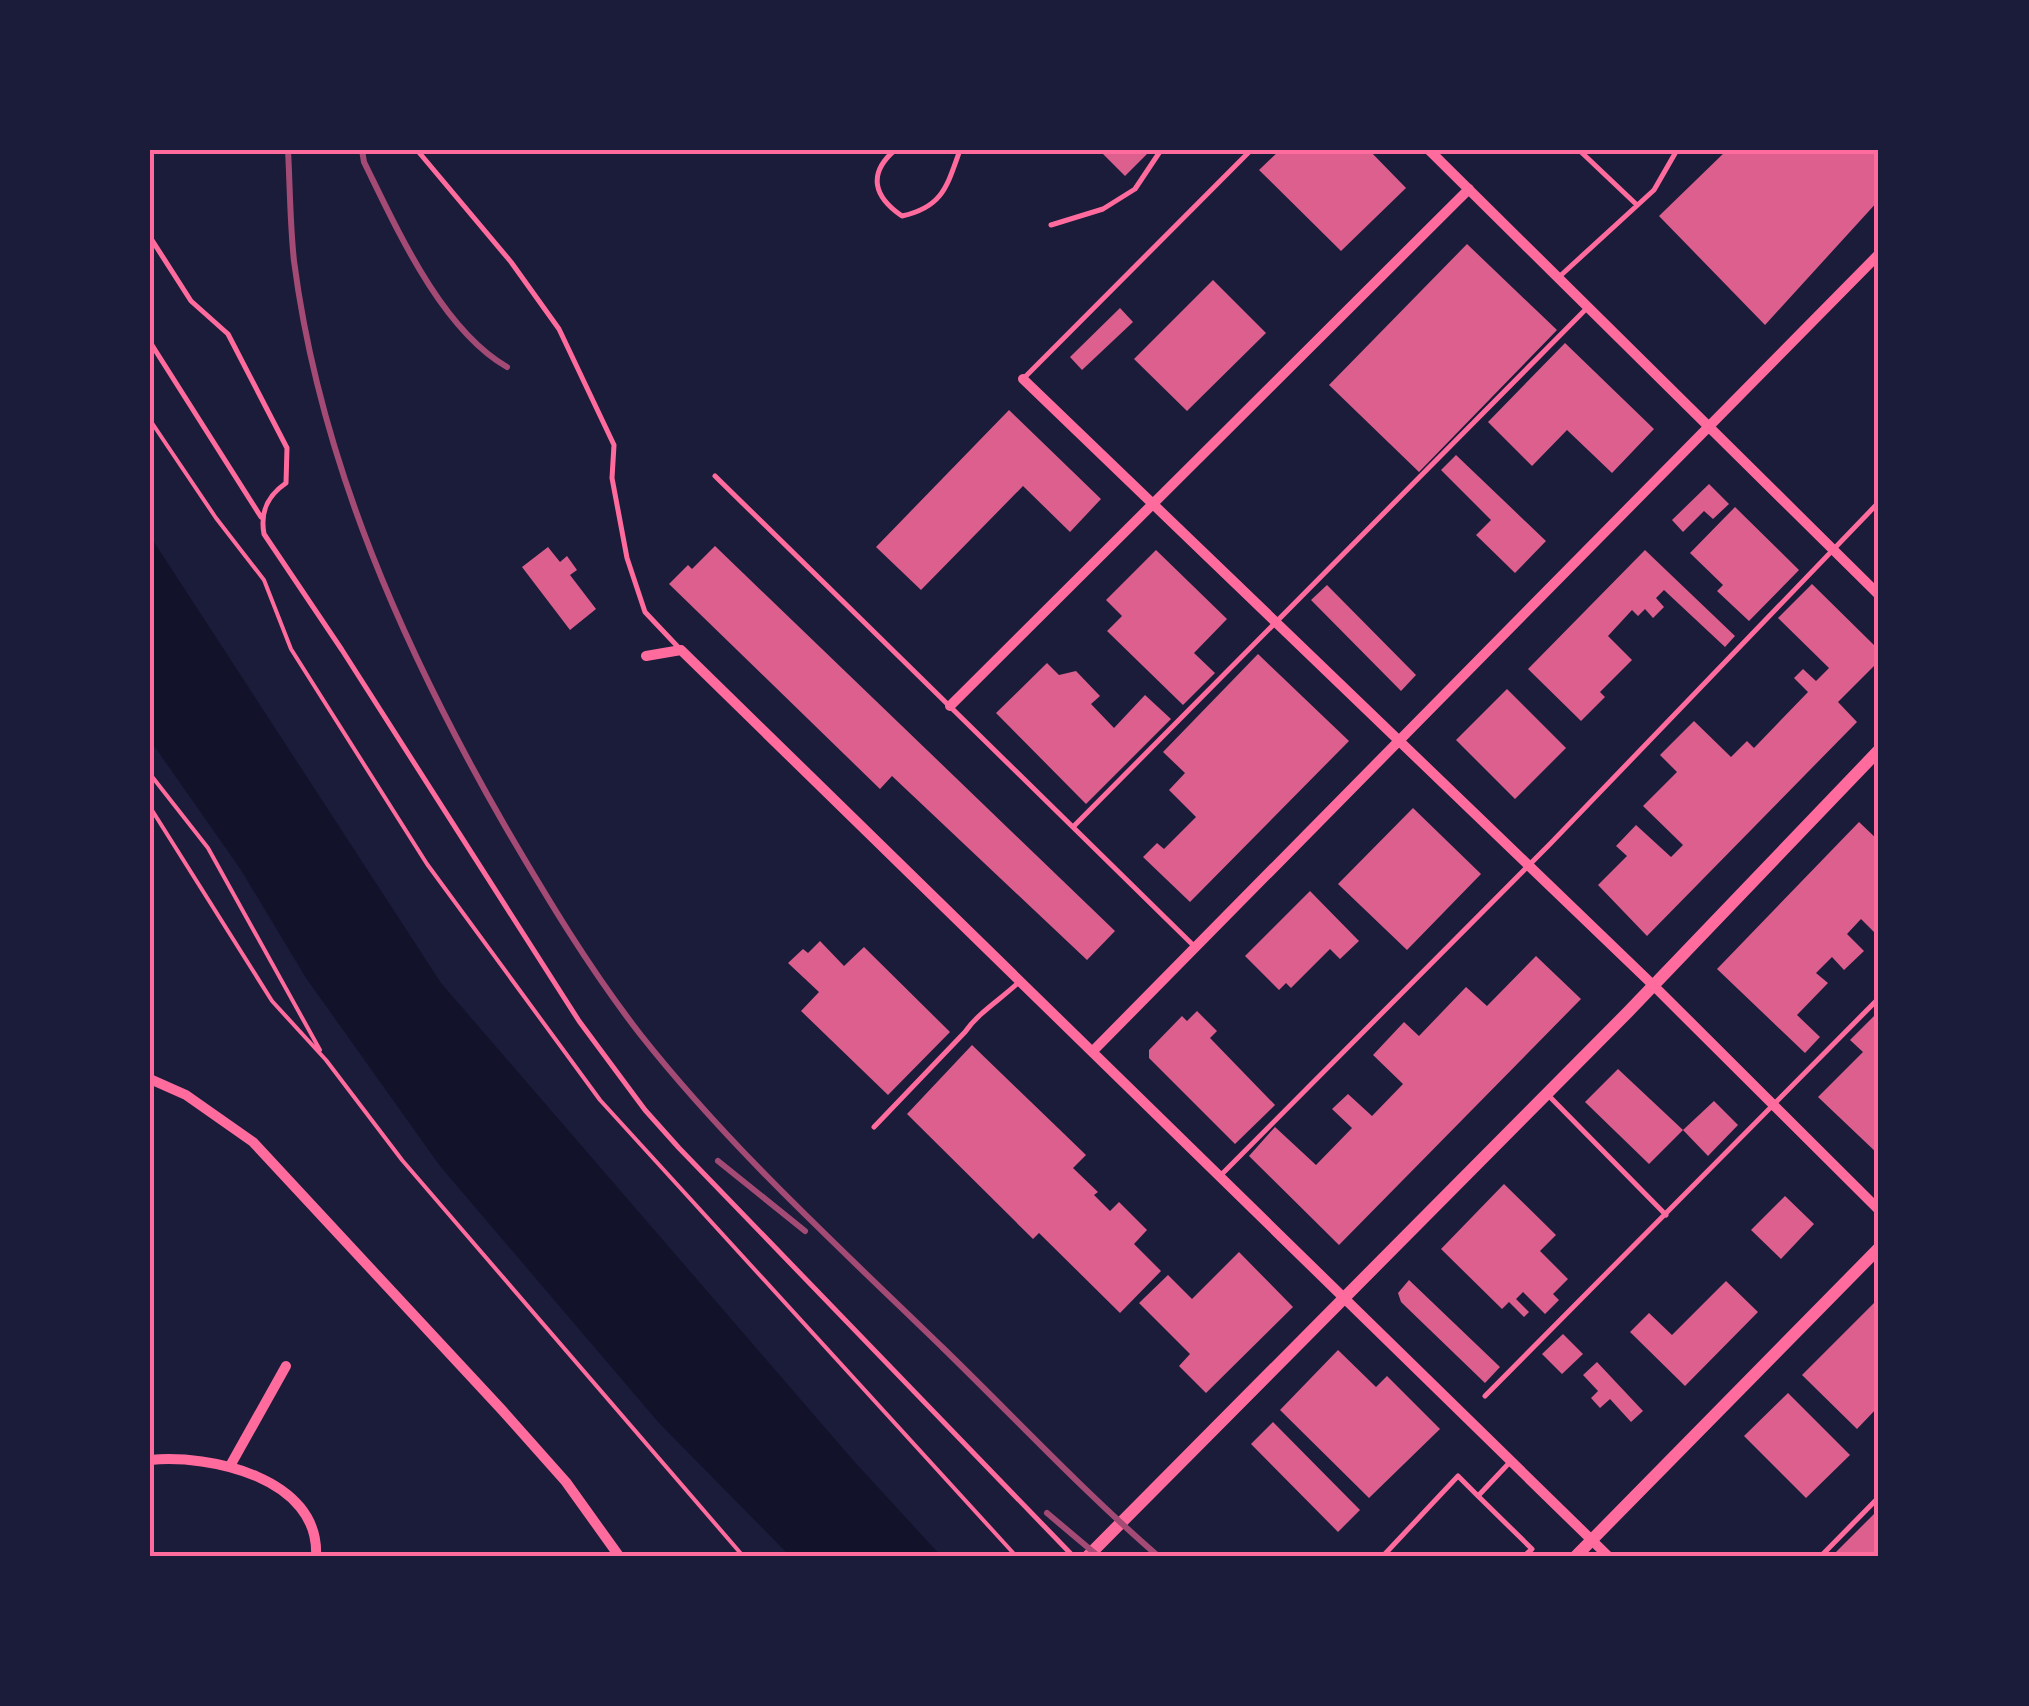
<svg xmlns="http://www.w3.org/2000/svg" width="2029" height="1706" viewBox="0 0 2029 1706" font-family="Poppins,sans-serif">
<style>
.water{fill:#12122b}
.building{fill:#dd5f8e}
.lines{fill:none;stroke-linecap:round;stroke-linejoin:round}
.path{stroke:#ff6b9d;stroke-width:4}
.service{stroke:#ff6b9d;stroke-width:5}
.minor{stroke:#ff6b9d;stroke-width:10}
.tertiary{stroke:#ff6b9d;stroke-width:12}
.rail{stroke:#a44b75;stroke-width:6}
.neatline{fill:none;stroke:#ff6b9d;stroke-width:4}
</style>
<rect width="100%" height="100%" fill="#1b1b3a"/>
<path class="water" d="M150,536L441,983L852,1459L941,1556H790L659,1423L440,1166L306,978L241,870L150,740Z"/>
<path class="building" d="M1099,150H1151L1125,176Z
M1280,150H1369L1406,188L1341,251L1259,170Z
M1727,150H1879V200L1765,325L1659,216Z
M1467,244L1557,330L1419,472L1329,385Z
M1213,280L1266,333L1187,411L1134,359Z
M1120,308L1133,322L1082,370L1070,357Z
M1565,343L1654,429L1612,473L1567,430L1532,466L1488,422Z
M1009,410L1101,499L1070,532L1023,486L921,590L876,547Z
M1456,455L1546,541L1515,573L1476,535L1491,520L1441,470Z
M1709,484L1729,504L1713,519L1704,511L1683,532L1672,520Z
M1735,507L1799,570L1749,621L1717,591L1723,585L1690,553Z
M715,546L1115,931L1087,960L892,776L880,789L669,584L688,565L692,569Z
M548,547L560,562L567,556L577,570L570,575L596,609L570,630L522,567Z
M1156,550L1227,619L1194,653L1215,673L1183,705L1107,631L1122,616L1106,600Z
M1645,550L1735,636L1725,647L1664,590L1656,598L1664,607L1653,618L1645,609L1638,616L1632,610L1608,636L1632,660L1600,692L1605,697L1581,721L1528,669Z
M1812,584L1879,650V670L1874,666L1838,702L1857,722L1647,936L1598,885L1627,856L1616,846L1636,825L1671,857L1683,845L1643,806L1677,772L1660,755L1694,721L1731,757L1747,741L1754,748L1808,692L1794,678L1803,669L1816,681L1829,668L1778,618Z
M1327,585L1416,675L1401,691L1311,600Z
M1258,654L1349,741L1190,902L1143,857L1157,843L1164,849L1196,817L1169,790L1185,773L1163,752Z
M1047,663L1059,675L1076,671L1100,696L1091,704L1114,728L1145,695L1171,719L1086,804L996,713Z
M1507,689L1566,748L1515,799L1456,740Z
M1413,808L1481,874L1407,950L1338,884Z
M1859,822L1879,841V937L1861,919L1847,934L1864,951L1844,970L1832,957L1816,973L1828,983L1797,1015L1820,1037L1805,1053L1717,969Z
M1310,891L1359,941L1340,959L1330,949L1291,988L1286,983L1279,990L1245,956Z
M820,941L844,966L864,947L950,1032L888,1095L801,1011L819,992L788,963L803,949L808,953Z
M1536,956L1581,999L1339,1245L1249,1156L1275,1127L1316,1165L1352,1128L1332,1109L1348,1094L1372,1116L1403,1084L1373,1055L1404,1022L1419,1036L1466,987L1487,1006Z
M1197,1011L1217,1031L1210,1038L1275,1105L1235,1144L1149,1058V1050L1182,1016L1187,1021Z
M1879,1011V1155L1818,1097L1863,1052L1850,1040Z
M972,1045L1086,1155L1073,1168L1098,1192L1094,1195L1110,1211L1119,1202L1147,1230L1134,1244L1161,1271L1120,1313L1039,1233L1033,1239L907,1114Z
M1618,1069L1683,1130L1649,1164L1585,1102Z
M1714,1101L1738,1125L1708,1156L1683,1130Z
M1504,1184L1556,1235L1540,1251L1568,1279L1553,1294L1559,1300L1545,1314L1523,1292L1516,1299L1529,1312L1524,1317L1509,1302L1502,1309L1441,1249Z
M1785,1196L1814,1224L1781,1259L1751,1230Z
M1239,1252L1293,1307L1206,1393L1179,1366L1190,1354L1139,1303L1168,1275L1192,1299Z
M1409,1280L1500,1367L1485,1383L1401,1302L1398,1293Z
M1726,1281L1758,1312L1685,1386L1630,1332L1649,1313L1672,1335Z
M1879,1298V1406L1857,1429L1802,1375Z
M1563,1334L1583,1354L1562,1374L1542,1354Z
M1338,1350L1376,1387L1387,1376L1440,1429L1369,1498L1280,1410Z
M1597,1362L1643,1411L1631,1422L1610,1399L1600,1408L1591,1398L1598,1391L1583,1375Z
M1788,1393L1850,1455L1806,1498L1744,1436Z
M1273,1422L1360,1510L1338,1532L1251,1444Z
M1879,1509V1556H1832Z"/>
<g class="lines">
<path class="path" d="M150,420L216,518L264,580L291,649L427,864L600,1100L1016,1556
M150,774L208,848L320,1050
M150,807L272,1001L326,1060L402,1160L743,1556"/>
<path class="service" d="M417,150L511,262L559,329L614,445L612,478L627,558L645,612L679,648
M895,150C867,174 874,197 902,216C943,207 947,186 960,150
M1579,150L1637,205
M1051,225L1103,209L1135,189L1161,150
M150,237L191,301L228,334L287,448L286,483C267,496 260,512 264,534L342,650L579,1021L645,1110L679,1148L1073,1556
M1559,277L1654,190L1677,150
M150,342L261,517
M1023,379L1251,150
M715,476L1193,945
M1073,827L1587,308
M1549,1096L1666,1215
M874,1127L965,1032C979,1012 1000,1000 1019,982
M1220,1176L1550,844L1879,502
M1485,1396L1879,998
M1478,1496L1532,1549L1524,1556
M1383,1556L1458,1476L1478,1496L1511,1461
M1821,1556L1879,1497"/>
<path class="minor" d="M1429,150L1879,595
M1023,379L1654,986L1879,1210
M646,656L681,650L1608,1556
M950,706L1469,189
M1093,1051L1879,254
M150,1079L186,1095L253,1142L502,1410L566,1482L619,1556
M150,1460C210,1454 320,1478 316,1556
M230,1466L286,1366"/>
<path class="tertiary" d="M1088,1556L1628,1012L1879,750
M1576,1556L1879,1248"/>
<path class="rail" d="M288,150C290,187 290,224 294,261C320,462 405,652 505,826C547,898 589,968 640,1034C730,1148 839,1247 943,1348C1014,1417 1083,1491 1158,1556
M362,150L364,162C397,229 441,329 507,367
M718,1161L805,1231
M1047,1513L1098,1556"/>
</g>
<rect width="2029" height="1706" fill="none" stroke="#1b1b3a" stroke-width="305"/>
<rect x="152" y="152" width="1724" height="1402" class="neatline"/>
</svg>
